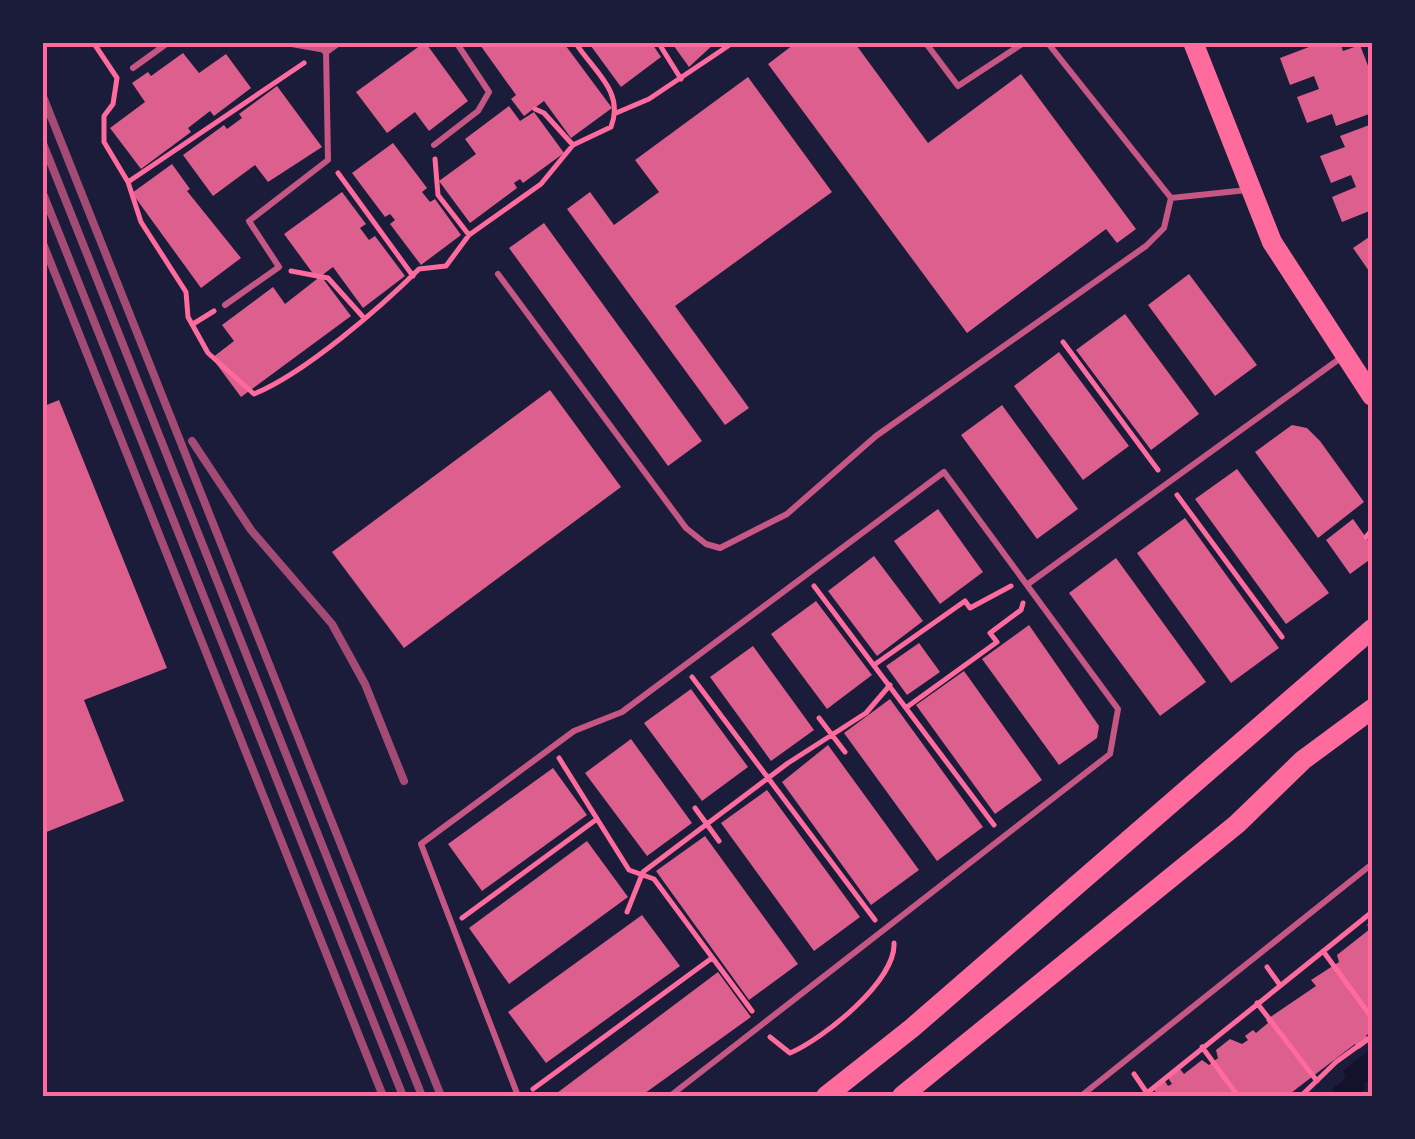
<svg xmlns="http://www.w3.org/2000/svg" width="1415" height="1139" viewBox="0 0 1415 1139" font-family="Montserrat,sans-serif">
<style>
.water{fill:#12122b}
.building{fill:#dd5f8e}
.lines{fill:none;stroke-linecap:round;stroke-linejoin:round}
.path{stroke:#ff6b9d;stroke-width:5}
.service{stroke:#c65784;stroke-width:6}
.minor{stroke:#c65784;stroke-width:10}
.secondary{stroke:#ff6b9d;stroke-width:20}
.rail{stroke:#a44b75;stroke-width:8}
.neatline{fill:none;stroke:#ff6b9d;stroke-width:4}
</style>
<rect width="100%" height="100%" fill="#1b1b3a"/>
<path class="water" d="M1369,1050L1372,1078L1364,1085L1366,1088L1356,1096H1337L1332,1089L1346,1078L1343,1071Z"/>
<path class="building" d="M425,42L468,101L429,131L415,112L387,133L356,92Z
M478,42H563L612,108L571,138L544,101L524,116L511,99L516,95Z
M588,42H651L661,57L621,87Z
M671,42H716L689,67Z
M797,42H854L928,143L1021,74L1136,229L1117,243L1106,229L967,333L768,64Z
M1322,42H1340L1343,51L1360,45L1372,76V113L1336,126L1332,114L1307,123L1297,97L1319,89L1314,76L1290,85L1280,58Z
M183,53L199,73L226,54L251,88L214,116L210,111L188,128L191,132L141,169L110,128L145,102L132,83L148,72L151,76Z
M748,77L832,192L675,306L749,408L725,425L567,209L590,192L614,225L659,192L635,160Z
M277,86L322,147L268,182L255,165L213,196L183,155L224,125L227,129L242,118L239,114Z
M509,106L520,121L534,112L564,153L523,183L520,179L514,183L517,188L470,223L439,181L476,154L465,139Z
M1372,124V210L1342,222L1332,197L1356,187L1351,175L1331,183L1320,156L1345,147L1340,136Z
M393,143L427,188L422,192L430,202L435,199L461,235L421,265L390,224L395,220L390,214L385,217L352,173Z
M172,164L190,189L187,191L241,258L201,288L132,193Z
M342,192L366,224L360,228L369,240L375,236L405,276L363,308L333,267L321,276L351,316L241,397L212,358L234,341L222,325L273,287L285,304L317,279L284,234Z
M544,223L702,441L668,466L509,248Z
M1372,235V268L1369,271L1353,248Z
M1189,274L1257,365L1215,396L1148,305Z
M1125,314L1199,414L1151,450L1076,350Z
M1059,352L1129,446L1083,480L1014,386Z
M550,390L621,487L404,648L332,552Z
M59,400L167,668L84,700L124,801L44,833L42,407Z
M1002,405L1078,509L1037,539L961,435Z
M1292,425L1307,428L1320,441L1364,502L1318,538L1255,452Z
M1237,469L1329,593L1286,624L1195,499Z
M938,509L983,572L940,604L894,541Z
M1185,518L1279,648L1231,683L1137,553Z
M1353,519L1372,546V558L1350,574L1326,540Z
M874,556L923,621L877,656L828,591Z
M1116,558L1206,682L1160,716L1069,593Z
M816,601L872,675L827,709L771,634Z
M1029,625L1099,726L1097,738L1059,765L982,659Z
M919,643L940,672L907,695L886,666Z
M753,646L814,730L771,761L710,677Z
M964,671L1042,780L995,814L916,705Z
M691,689L748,767L702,801L644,723Z
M890,699L983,827L937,861L844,733Z
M631,739L692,823L647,856L585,773Z
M828,745L919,870L871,905L782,782Z
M553,768L587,815L482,891L448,844Z
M767,790L860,917L814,951L721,823Z
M705,836L798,964L749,1000L656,871Z
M587,841L628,897L509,984L469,928Z
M642,915L680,966L546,1063L508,1012Z
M1372,921V1030L1366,1036L1370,1041L1359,1049L1355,1044L1287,1096H1159L1154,1090L1165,1081L1168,1086L1172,1084L1168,1078L1180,1069L1184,1074L1202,1060L1209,1065L1218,1058L1216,1050L1230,1039L1242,1044L1248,1040L1245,1036L1253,1030L1256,1033L1268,1023L1266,1020L1316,986L1311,980L1339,962L1337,955L1370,929L1367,925Z
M718,972L751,1017L641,1096H553Z"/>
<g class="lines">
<path class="path" d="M93,42L117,78L113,104L104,116V142L128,182L141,222L186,292L188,317L208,353L254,394C305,373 380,308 419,269L446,266L469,235L541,184L573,145L611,127C625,91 593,71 575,42
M658,42L681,79
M535,109L544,113L573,145
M616,113L649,99L734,42
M435,159L438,195L469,235
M338,173L413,276
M128,182L304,63
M291,271L328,278L364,318
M193,324L214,311
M1063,342L1158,470
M1177,495L1282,637
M1366,537L1372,530
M814,586L994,825
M874,665L965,601L970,608L1011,586
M692,677L875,920
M907,707L997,642L990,633L1021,610L1023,603
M819,718L845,752
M559,758L629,870L654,879L752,1011
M695,808L719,841
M627,912L643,872L788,763L866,713L890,685
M462,918L597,819
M1323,951L1372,1018
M1267,967L1280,985
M1257,1003L1317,1081
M770,1037L790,1053C823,1039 896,981 894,943
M1202,1047L1238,1096
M1134,1074L1147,1093L1372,912
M533,1089L712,958
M1301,1096L1336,1062L1372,1036"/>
<path class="service" d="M925,42L958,86L1025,42
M1047,42L1171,198L1247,190
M133,68L169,42
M434,145L478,111L489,92L456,42
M498,274L686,528L706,544L720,548L787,514L876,436L1146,246L1164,228L1171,198
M225,305L279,267L249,221L328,160L326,50L280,42
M1028,584L1342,357
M518,1096L421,844L574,731L622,712L944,472L1118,709L1110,754L670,1096
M1081,1096L1372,864"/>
<path class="minor" d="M326,50L337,42"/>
<path class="secondary" d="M1193,42L1272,242L1372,396
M826,1096L912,1028L1372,629
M902,1096L1237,824L1303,760L1372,709"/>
<path class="rail" d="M42,94L441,1096
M42,141L422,1096
M42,191L403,1096
M42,241L383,1096
M192,441L251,530L332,624L365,684L404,781"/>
</g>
<rect width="1415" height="1139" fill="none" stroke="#1b1b3a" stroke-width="90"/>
<rect x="45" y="45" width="1325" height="1049" class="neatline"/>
</svg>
